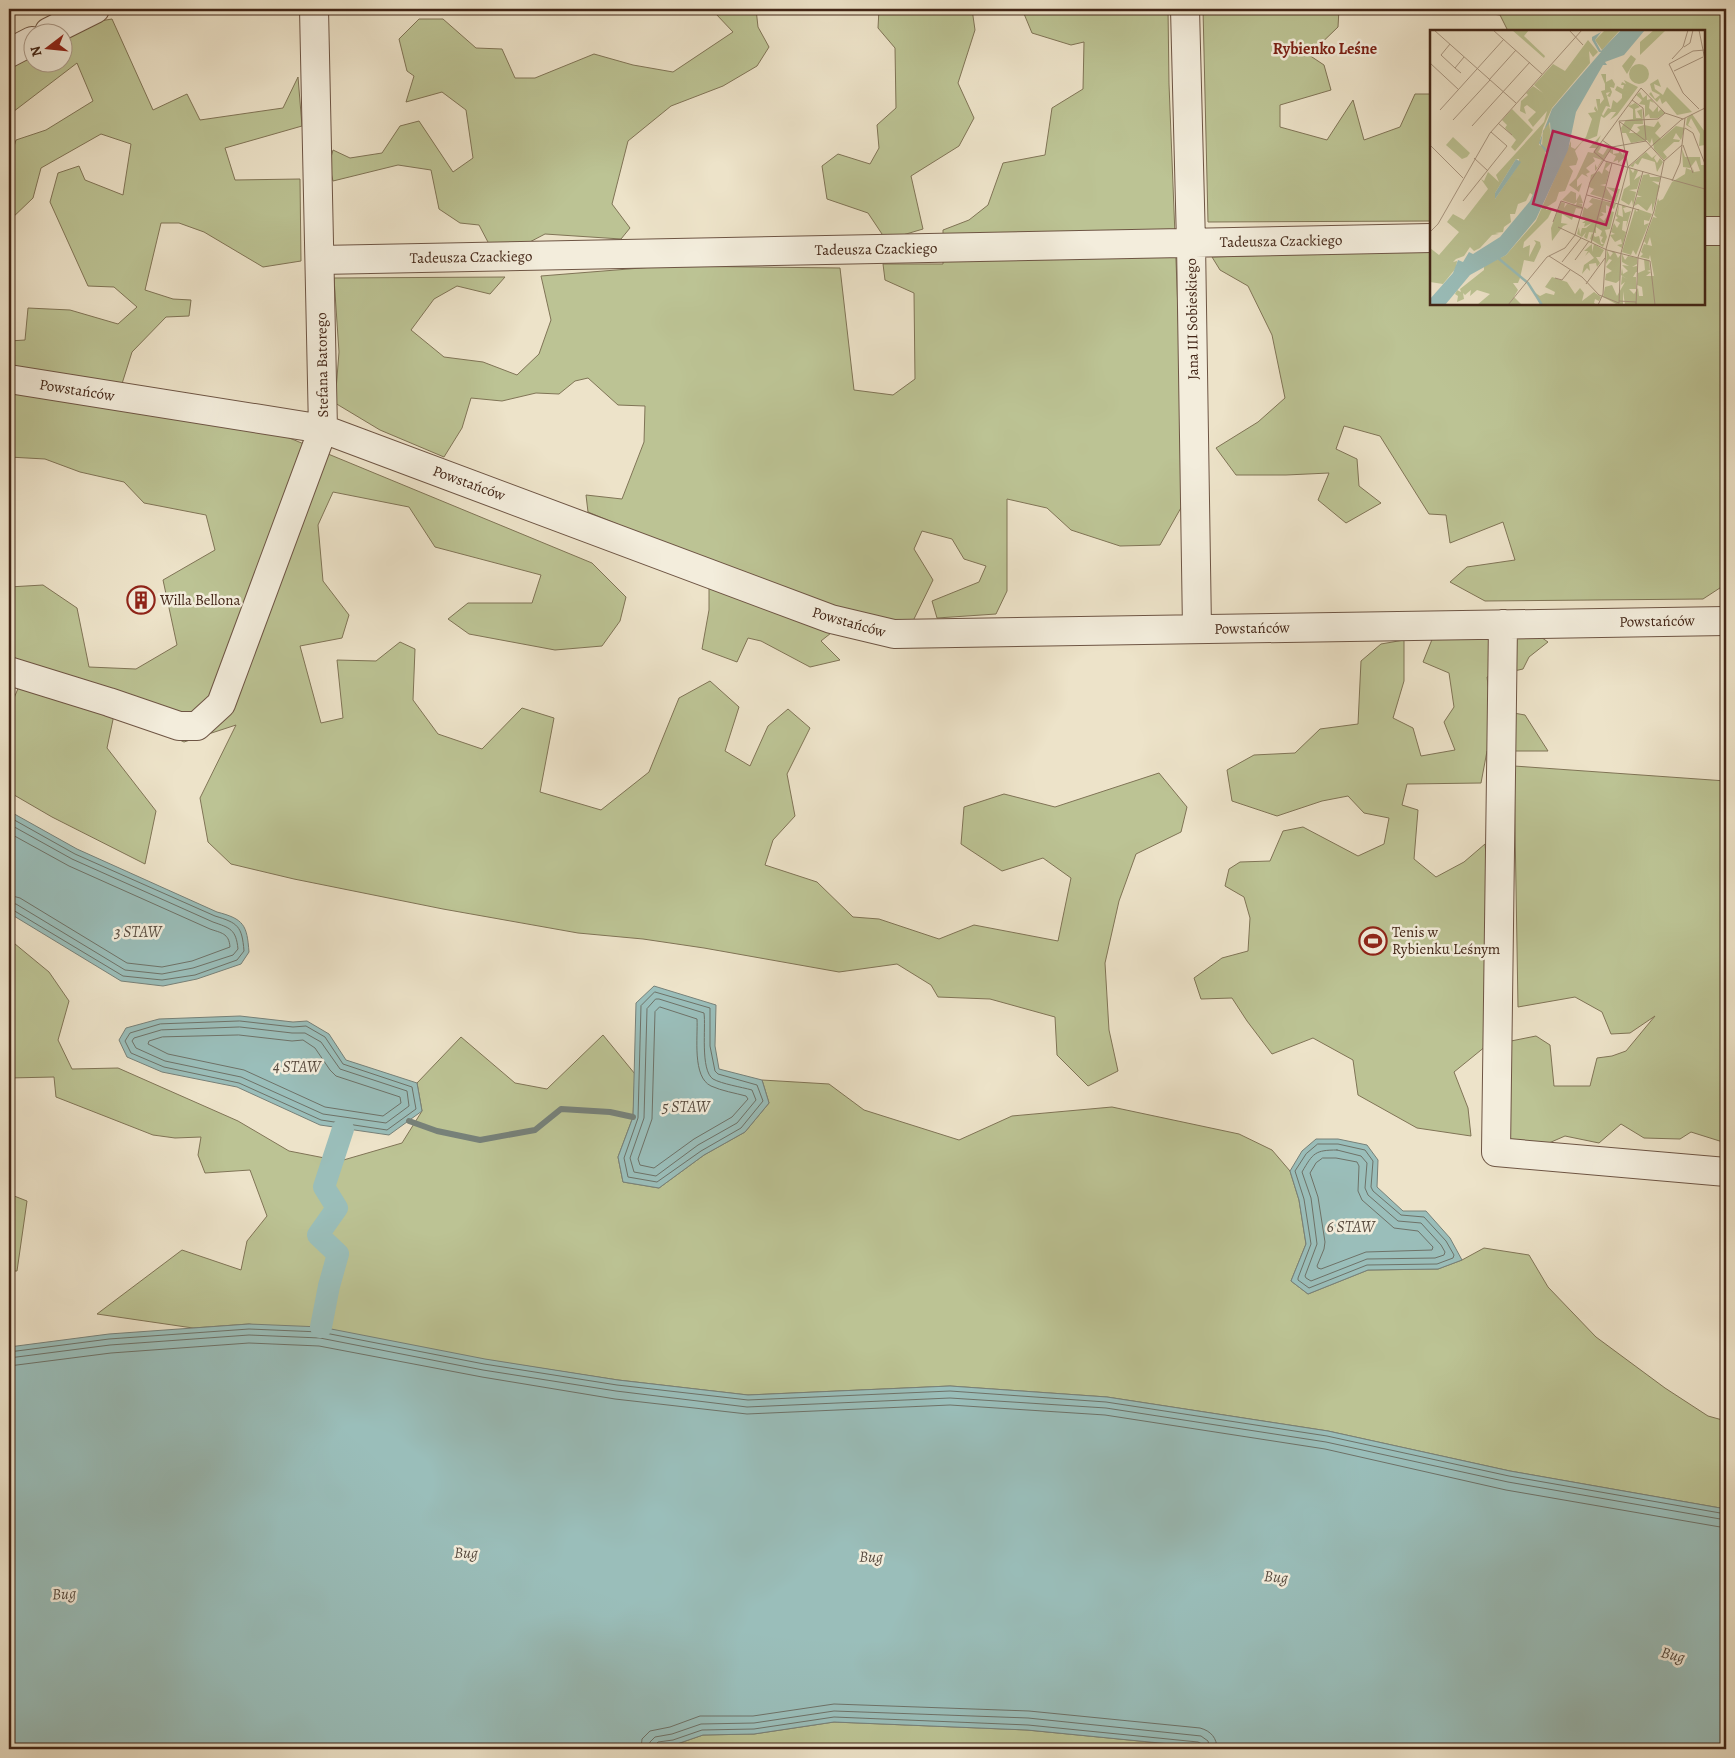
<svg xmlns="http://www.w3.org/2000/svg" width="1735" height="1758" viewBox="0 0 1735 1758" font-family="Alegreya,serif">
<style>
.green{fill:#bcc394;stroke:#807456}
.water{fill:#9abeba;stroke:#778179}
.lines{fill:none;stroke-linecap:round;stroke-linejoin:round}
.shore{stroke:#6e7268;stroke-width:1}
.stream{stroke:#778179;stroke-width:6}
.canal{stroke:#9abeba;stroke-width:22}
.minor-casing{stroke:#6e5544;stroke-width:30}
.minor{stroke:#f3eddc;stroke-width:28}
.labels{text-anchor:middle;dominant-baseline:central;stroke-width:5;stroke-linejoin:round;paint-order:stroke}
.street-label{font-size:15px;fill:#432617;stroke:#f3eddc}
.poi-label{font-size:15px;fill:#432617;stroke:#f3eddc;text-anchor:start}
.neighbourhood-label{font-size:16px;font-weight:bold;fill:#7a1f14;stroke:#f3eddc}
.water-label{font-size:16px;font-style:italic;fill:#594c40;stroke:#f3eddc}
.inset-river{fill:none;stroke:#9abeba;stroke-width:2.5}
.inset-road{fill:none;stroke:#a99782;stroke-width:1}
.view{fill:#c2185b;fill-opacity:0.15;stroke:#c2185b;stroke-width:2.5}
.inset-edge{fill:none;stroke:#432617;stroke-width:2.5}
</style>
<rect width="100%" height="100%" fill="#ede3c9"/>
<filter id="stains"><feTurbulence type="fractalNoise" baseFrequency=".004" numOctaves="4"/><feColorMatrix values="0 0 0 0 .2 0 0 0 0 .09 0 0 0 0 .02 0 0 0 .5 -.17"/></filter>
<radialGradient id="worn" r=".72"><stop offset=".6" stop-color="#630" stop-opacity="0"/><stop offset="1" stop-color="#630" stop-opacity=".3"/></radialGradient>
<path class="green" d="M716,9H756L758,27L769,47L757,66L723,86L671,106L628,141L612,204L630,228L621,239L545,234L524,245L489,244L479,225L460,223L439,209L431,170L398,165L333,181L329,165L333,150L350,158L382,153L400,126L419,121L453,172L473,158L466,110L442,92L406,102L414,76L407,71L399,39L419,19H443L476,48L502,49L515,78H535L594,54L633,65L673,72L733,32L716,14Z
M879,9H972L975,30L958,83L974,118L959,146L911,176L923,229L886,240L868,213L827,199L822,166L838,154L870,164L879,148L877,125L896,108L895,48L878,28Z
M1022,9H1168L1169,84L1181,387L1182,506L1160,545L1120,546L1071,530L1047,508L1007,499V591L996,614L937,618L932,601L979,582L986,566L964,559L952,539L922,531L914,549L933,580L913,621L831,633L821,641L840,660L810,667L761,641L748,638L737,662L702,649L709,610V562L588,512L586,495L622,499L644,442L645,406L618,405L588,378L575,381L559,394L536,393L502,401L471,398L462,428L444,457L380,430L335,403L339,352L334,278L505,277L490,294L457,286L434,299L411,330L444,357L483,362L517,375L539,354L551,320L541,276L666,266L840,268L854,390L893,395L915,379L914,293L885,280L883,264H943V230L969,220L988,205L1003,163L1045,155L1052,108L1083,89L1084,42L1071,45L1032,33Z
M1203,9H1339L1338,27L1309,55L1324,65L1331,90L1280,105V127L1327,140L1353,100L1364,140L1400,127L1415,94H1431V221L1208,222Z
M1453,9H1726V584L1703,599L1485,601L1450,582L1467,567L1515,560L1503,522L1450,543L1446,515L1429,514L1380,436L1344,426L1336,449L1357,459L1359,486L1381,503L1346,523L1318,500L1329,473L1286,475H1236L1216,448L1258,422L1285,398L1272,335L1248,286L1220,270L1212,257L1431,250V304H1704V31H1508L1500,15Z
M112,19L153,110L187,94L200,120L283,108L298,77L302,126L225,148L235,180L300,179L301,261L263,267L204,232L179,223H161L145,290L173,299L191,300L189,316L166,317L132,352L114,409L287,437L592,563L626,597L620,621L602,646L555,650L469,634L448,619L468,603H532L541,575L435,547L409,507L333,492L318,525L323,581L349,615L342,638L300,646L321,723L343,718L337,660L376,661L400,642L415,649L413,700L438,734L482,749L522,708L554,718L540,792L601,810L649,772L679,698L710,681L739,707L725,751L750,766L768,726L788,709L810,728L787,774L795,816L773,840L765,865L817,882L853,917L879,919L939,939L974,925L1058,941L1071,878L1043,858L1002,871L961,844L964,807L1004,794L1055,807L1159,773L1187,807L1181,832L1136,854L1119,901L1105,963L1109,1030L1118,1071L1088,1086L1057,1055L1055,1017L990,999L938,997L931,985L897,964L839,972L704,948L643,939L578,933L443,909L294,879L231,864L208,842L200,798L236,725L184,742L115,710L107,748L156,811L145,864L52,817L9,792V710L22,679L9,673V587L43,585L77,608L89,667L136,669L177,645L163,580L215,550L206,515L144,503L124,482L80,472L45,459L9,457V341L25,340L28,308L70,310L118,324L137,307L114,287L88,286L50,202L58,173L79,166L85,180L123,195L131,144L101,134L41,168L33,198L9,221V163L16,140L46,130L93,101L77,63L9,115V65L32,53V62H62L63,37L88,23Z
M1535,633L1548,642L1529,657L1523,669L1487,677L1491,709L1525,715L1548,751H1487L1481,783L1407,784L1402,805L1418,810L1414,859L1436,877L1464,862L1485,844L1490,900L1489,981L1484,1018L1486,1046L1454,1072L1468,1108L1471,1136L1417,1128L1358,1095L1353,1060L1313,1038L1272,1054L1247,1021L1232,998L1201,999L1194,978L1222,958L1248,951L1250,918L1244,897L1225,886L1229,869L1240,862L1270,861L1283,831L1303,827L1358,856L1384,844L1389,818L1364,813L1348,796L1322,801L1277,816L1232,801L1227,770L1254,755L1295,753L1320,729L1358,724L1361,661L1381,644L1404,640V681L1393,718L1413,728L1421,756L1455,750L1444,722L1454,707L1449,673L1423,662L1433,637Z
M1514,766L1726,781V1143L1691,1132L1680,1139L1644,1138L1621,1124L1599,1143L1565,1136L1542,1146L1508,1145L1511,1041L1536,1036L1550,1045L1554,1086H1590L1597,1058L1612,1056L1626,1051L1655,1016L1630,1033L1611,1034L1602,1012L1575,997L1518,1007Z
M9,939L49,972L69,1001L58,1040L72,1069L118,1068L238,1121L289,1151L340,1161L402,1143L422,1111L417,1083L461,1037L515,1083L547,1089L603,1035L635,1074L633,1117L618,1157L623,1182L659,1188L704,1155L745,1132L769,1103L762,1080L829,1084L864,1110L959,1140L1012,1116L1112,1107L1239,1134L1272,1150L1290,1171L1299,1200L1306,1244L1291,1281L1308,1294L1368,1270L1438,1269L1462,1260L1484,1248L1529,1255L1548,1287L1596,1337L1665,1388L1708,1416L1726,1421V1509L1510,1471L1328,1431L1107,1397L950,1386L748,1395L618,1380L249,1324L193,1328L97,1314L182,1250L241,1270L247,1241L267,1216L250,1170L205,1173L198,1155L201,1137L175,1138L153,1135L56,1097L54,1077L9,1078Z
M9,1194L27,1201L17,1271H9Z
M834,1722L1027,1730L1221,1749H632L674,1745L703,1735L754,1734Z"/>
<path class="water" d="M9,811L77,849L217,912C244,919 247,925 249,952L241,964L197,979L163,986L121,981L9,913Z
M654,986L716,1005L715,1046L719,1069L762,1080L769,1103L745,1132L704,1155L659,1188L623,1182L618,1157L633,1117L636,1003Z
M240,1016L293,1022L307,1021L329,1034L346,1060L417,1083L422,1111L389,1135L320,1125L237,1087L162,1072L127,1057L119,1040L126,1028L159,1019Z
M1316,1139H1338L1367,1145L1378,1160L1377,1187L1403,1211H1426L1450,1238L1462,1260L1438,1269L1368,1270L1308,1294L1291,1281L1306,1244L1299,1200L1290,1171L1302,1151Z
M249,1324L321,1327L485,1359L618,1380L748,1395L950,1386L1107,1397L1328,1431L1510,1471L1726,1509V1749H1221L1027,1730L834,1722L754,1734L703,1735L674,1745L632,1749H9V1347L109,1334Z"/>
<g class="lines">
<path class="shore" d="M9,817L75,854L215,916C238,923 242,926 244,951L237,960L195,975L162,980L123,976L13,910L9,909
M9,824L72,859L213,922C230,928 236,929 238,949L233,955L193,968L162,974L125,970L16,904L9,903
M9,833L69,866L210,929C221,933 229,933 230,947L192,961L162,967L127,963L20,898L9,895
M655,992L710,1008V1046L715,1071L718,1074L757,1085L763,1101L741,1128L701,1151L657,1182L628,1177L624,1158L638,1118L641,1006Z
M656,999H659L704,1013C706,1027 700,1070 713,1079C722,1084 741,1087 752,1090L756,1100L737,1123L698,1145L656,1176L634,1172L630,1158L644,1118L647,1009Z
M660,1007L697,1019C698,1037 692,1077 711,1086C722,1091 735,1093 746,1096L748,1099L732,1117L694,1139L654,1168L640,1165L638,1159L652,1119L655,1012Z
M240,1021L293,1027L306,1026L325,1037L343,1064L412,1087L416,1109L387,1130L321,1120L239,1083L164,1067L131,1053L125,1041L130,1033L160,1024Z
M240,1027L292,1033H305L321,1042L340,1069L407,1091L409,1106L386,1123L323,1114L241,1077L165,1061L136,1048L132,1041L134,1038L161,1030Z
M239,1035L292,1041L303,1040L315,1048L330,1070L336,1076L400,1097L401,1103L383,1116L325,1107L244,1070L168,1054L148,1044L149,1041L162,1037Z
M1318,1144H1338L1365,1150L1373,1161L1371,1187L1373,1191L1401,1215L1424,1217L1446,1241L1454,1255L1453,1258L1437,1264L1367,1265L1309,1288L1298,1280V1278L1311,1244L1304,1199L1295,1171L1306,1154Z
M1337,1150L1361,1156L1367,1163L1365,1188L1368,1195L1398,1221L1421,1223L1441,1245L1445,1252L1444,1255L1435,1258L1367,1259L1311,1281L1306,1278L1305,1276L1317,1244L1311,1198L1302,1172C1313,1153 1315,1150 1337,1150Z
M1323,1158H1336L1357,1162L1359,1166L1358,1191L1362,1200L1394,1228L1418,1231L1433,1247L1432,1250L1366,1252L1321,1269L1318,1268L1317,1266L1324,1249L1325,1242L1318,1197L1310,1173L1316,1163Z
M9,1352L109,1339L249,1329L320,1332L484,1364L617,1385L748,1400L950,1391L1106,1402L1327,1436L1509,1476L1726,1514
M9,1358L110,1345L249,1335L320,1338L483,1370L616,1391L747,1407L950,1398L1106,1408L1326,1442L1508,1482L1726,1520
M9,1366L111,1353L249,1343L319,1346L482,1377L615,1399L747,1414L950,1405L1105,1415L1325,1449L1506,1490L1726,1528
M641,1749L642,1739L650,1731L670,1727L700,1716H753L834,1704L1029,1711L1200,1728C1211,1731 1217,1738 1217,1749
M648,1749L650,1742L655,1737L672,1734L701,1724L754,1723L834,1711L1028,1718L1201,1736L1208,1741L1210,1749
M654,1749L655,1745L658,1742L673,1740L702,1730L754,1729L834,1717L1028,1725L1198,1742L1202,1744L1204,1749"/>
<path class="stream" d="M409,1121L437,1131L480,1140L535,1130L561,1109L610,1112L633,1117"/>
<path class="canal" d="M321,1327L329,1286L338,1254L318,1235L337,1208L324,1187L343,1129"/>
<g class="minor-casing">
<path id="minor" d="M1185,9L1191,243L1197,629
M49,32L95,9
M9,53L32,41
M1704,231H1726
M320,260L1431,238
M9,379L323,429L831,619L894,634L1726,621
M1503,624L1496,1152L1726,1172
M9,671L109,702L179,726H197L221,704L323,429L314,9"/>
</g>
<use href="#minor" class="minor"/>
</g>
<defs>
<g id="building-ring" transform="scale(1.4375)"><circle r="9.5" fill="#f3eddc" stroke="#8f2418" stroke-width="1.5"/><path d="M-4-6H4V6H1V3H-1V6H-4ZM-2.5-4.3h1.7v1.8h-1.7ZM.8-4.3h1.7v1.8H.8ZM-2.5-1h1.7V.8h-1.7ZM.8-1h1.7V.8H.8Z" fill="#8f2418"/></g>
<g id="stadium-ring" transform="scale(1.4375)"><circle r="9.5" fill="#f3eddc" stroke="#8f2418" stroke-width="1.5"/><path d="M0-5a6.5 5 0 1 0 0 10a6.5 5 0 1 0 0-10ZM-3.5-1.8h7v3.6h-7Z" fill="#8f2418"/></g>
</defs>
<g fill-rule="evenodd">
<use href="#building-ring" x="141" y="600"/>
<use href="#stadium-ring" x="1373" y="941"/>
</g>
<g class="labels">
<g class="street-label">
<text transform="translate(1281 241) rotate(-1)">Tadeusza Czackiego</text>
<text transform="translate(876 249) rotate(-1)">Tadeusza Czackiego</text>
<text transform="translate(471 257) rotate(-1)">Tadeusza Czackiego</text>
<text transform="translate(1192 319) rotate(-91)">Jana III Sobieskiego</text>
<text transform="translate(322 365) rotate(-91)">Stefana Batorego</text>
<text transform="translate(77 390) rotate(9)">Powstańców</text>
<text transform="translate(469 483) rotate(20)">Powstańców</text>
<text transform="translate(1657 621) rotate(-1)">Powstańców</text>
<text transform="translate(849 622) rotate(16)">Powstańców</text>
<text transform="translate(1252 628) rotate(-1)">Powstańców</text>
</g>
<g class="poi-label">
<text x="160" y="600">Willa Bellona</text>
<text x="1392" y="932">Tenis w<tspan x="1392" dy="17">Rybienku Leśnym</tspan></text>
</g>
<g class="neighbourhood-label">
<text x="1325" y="49">Rybienko Leśne</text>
</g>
<g class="water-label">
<text x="138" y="932">3 STAW</text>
<text x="297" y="1067">4 STAW</text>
<text x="686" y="1107">5 STAW</text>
<text x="1351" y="1227">6 STAW</text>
<text transform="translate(466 1553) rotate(1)">Bug</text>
<text transform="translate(871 1557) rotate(1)">Bug</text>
<text transform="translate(1276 1577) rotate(5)">Bug</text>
<text transform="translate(64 1594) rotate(-3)">Bug</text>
<text transform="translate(1673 1655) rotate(15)">Bug</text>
</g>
</g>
<g transform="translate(1430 30)">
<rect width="275" height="275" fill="#ede3c9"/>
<path d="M82,0H99L94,6L115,26L114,28ZM175,0H190L172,20L165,10ZM224,0H236L210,25V12ZM158,10L168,22L163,27L159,21L160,33L122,78L113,98L109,115L112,116L113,101L119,92L121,107L118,120L115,122V137L103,165L100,163L96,171L88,174L85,184H80L81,192L74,197L73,202L65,203L69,204L62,205L50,218L44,221L40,217L34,226L26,229L23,232L27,231L26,238L13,254L0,252V218L9,225L29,202L17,192L23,184L34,190L58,159L51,149L54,151L58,142L69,152L66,145L114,92L117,81L103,97L98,90L106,82L97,75L94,77L96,84L90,81L91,71L98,65L96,63L103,56L113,63L104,55L123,34L135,41ZM86,129H89V134L65,169V163ZM201,25L206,29L197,44L192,36ZM199 44a10 10 0 1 1 20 0a10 10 0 1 1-20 0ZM171,44H176V52L182,49L185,54L184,58L180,57L182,62L180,67L177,66L180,62L176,63L180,77L176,76L172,84L173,86L178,78L181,79L183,70L187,73L192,68V64L185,60L187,56L193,59L194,55H191L192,52L196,54L194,50L208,57L187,85L180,90L186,82H181L174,88L171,86L167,106L152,112L145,121L148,129L146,135L139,136L143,141L135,161L129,162L126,171L117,177L116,180H122L118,188L94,212L93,218L100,215L99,227L106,213L104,210L110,212L111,217L104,232L94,230L90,248L88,253H83L88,260L84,267L92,275H47L60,264L47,260L40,266L41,260L35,265L33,263L34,269L27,272L28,266L25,264L27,260L31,262L30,259L54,240V236L76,225L106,191L141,111V117L145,119L156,107L162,89L158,83L166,82L164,79L165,76L168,81L166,69H170V74L174,69L171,61L175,60V54ZM228,49L231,57L224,54L225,59L233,65L237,57L262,82L247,85L236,71L232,74L230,68L227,72L219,64L221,62L225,69L230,65L222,61L220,54ZM210,62L213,68L217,65V70L221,69L224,73L220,71L219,78L223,82L228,76V82L231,79L235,83L228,88H220L219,84L215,87V75L209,74L212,70L206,65ZM203,72L199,76L205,73L210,77L205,79L206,88H211L207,81L212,79L213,94H204L199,103H207L210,100L207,97L214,95L224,97L228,91L231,96L225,103L231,109L246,96L255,98L251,110L246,103L243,109L250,110L249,112H244L233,122L237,127L234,130L224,119L222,108L220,114L217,110L201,113L196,103H192L191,98L196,90L203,89V79L198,76ZM82,79L103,100L85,121L81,117L86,110L75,98L77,95L72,90ZM262,84L275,102V115L269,116L270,104L261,88L258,95L263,99L256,95L257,88ZM171,105L167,114H173L168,122L173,125L175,122L178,117L174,113L183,117V124L189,123L188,119L193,125L194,120L195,127L188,133V130L183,132L186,126L179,122L166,140L165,141V134L167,138L172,130L163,127L165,131L156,138L160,142L156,144L158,147L152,144L147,150V157L152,153L149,162L139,155L146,148L158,122L163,123L166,118H159ZM23,107L40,123L37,127L32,129L16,115ZM252,119L255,127H270L271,135H275V275H195L193,261V275H188L173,267L175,257L182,255L187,266L195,252L191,255L192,246L197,249L191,245L192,238L193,244L198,241L192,235L199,236L192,232V224L195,230L198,226L207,228V234L202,237L207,236V242H202H206L203,247H206V259H199L204,264L208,258L209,266H213L212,257L207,255L208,243L215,240L214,229L219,230L220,240L217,241L221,242L216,246H224L220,225L219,229L210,227L213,224L211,222L214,214L222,216L220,207L217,215L214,211L223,187L227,188L224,185L228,168L229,171L233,169L242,152L255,144L256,138L263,141L262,136L264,142L270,141L266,130L260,138L253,137ZM216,122L222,128L227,124L224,128L227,133L230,128L233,132L227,142L225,132L212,128L208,135L205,133L203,137L200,136ZM176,132L181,133L175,139L179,142L176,154L170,155L175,156L182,167L187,164L176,157L190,159L186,172L160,164L164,159L159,157L161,145L169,141L172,144ZM199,137L203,143L205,139L208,141L204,150L211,145L207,159L199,160L206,162L203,176L202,170L199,175L191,170L194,159L200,155ZM219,144L220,147H231L229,152L222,151L230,156L222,182V173L217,181L208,174L204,176L207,167H212L207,165L213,145ZM141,161L146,163V171L150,164L153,173L148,174H152V179L146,178L142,190L132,184L131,193L138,194L133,196L122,211L121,198L131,172L135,173L134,178L137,174L146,175L147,172L144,174L132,170ZM162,168L186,174L184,179L176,175V183L171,182L174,185L169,187L174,191L180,181L184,182L180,199L175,200L177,207L173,217L160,209L162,203L165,207L169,206L171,214H174L171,211L173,207L170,206L172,201L166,197V203L159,202L157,209L154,207L156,202L152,207L147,204L149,197L150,205L152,198H156L162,193L154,197L155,193H152L156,190L152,186L154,177L157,179L163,174L159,172ZM189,174L188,185L193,187L192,175L197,177L193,178L195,183L201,181L196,198L197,191H193L192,200L196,202L192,218L187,215L192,214L191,209L185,212L180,205L185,204L181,202L184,193L187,198L190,193L185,190L188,188L186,186ZM205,179L207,182L208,179L222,184L219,191L214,190V195L219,193L206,225L203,220L201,225L192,222ZM164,214L174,220L170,227H166L170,233L167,237L166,233L159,234L160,241L157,238L152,244L154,235L164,228L159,222L155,226L158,221H154L162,214V222ZM177,220L180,227L183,223L180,221L185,222L188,228L191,224L190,250L186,253L175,250L176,244L182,241L176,237L182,230L179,229L176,234ZM122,247L137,252L145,264L150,258L154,263L152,271L164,262L171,267L169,271L165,269L164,273L167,275H110L104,262L110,266L116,263L124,265L125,262L115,257Z" fill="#bcc394" fill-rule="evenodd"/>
<path d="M191,0H215L194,25L175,32L177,35H173L166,47L146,82L138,120L106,189L76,225L40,245L15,275H0V269L23,243L28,230L33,232L39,222L43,224L70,207L100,171L115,137L117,124L109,113L122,79L171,22H169L162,10V7L171,2L165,10L171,21ZM120,92L121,107L118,120L111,114L113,101ZM86,129L91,132L65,169V163Z" fill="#9abeba" fill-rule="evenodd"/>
<path class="inset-river" d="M68,228L98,253L112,275"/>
<path class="inset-road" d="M4,0L86,73M63,0L112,44M139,0L153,15M269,0L275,30M20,14L11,25L25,38M254,17L260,13L263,0M242,29L253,17L258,0M0,33L29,60M244,41L273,27M31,43L25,38L34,27M59,50L86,20M202,70L213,78L216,110M269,79L253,63L239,34L263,21L275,20M10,80L74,9M253,89L235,83L211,58L164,122L175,131L275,159M23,90L60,50M190,92L216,111L234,131M68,93L82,105M42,96L100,32M255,98L263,103L275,134M172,110L182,117L216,111M0,115L33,148M253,115L263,143M44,128L58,141M198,137L189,91L228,89L235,83M242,151L250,133L255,88M157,165L209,180M33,171L77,116L61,102M123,192L131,171L153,178M128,197L177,220L220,231L225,275M0,202L8,194L60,103L152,0M161,213L182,133M119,226L152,247L169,265L189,273L191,223L213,141M145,230L159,211M132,232L151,208M125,248L132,250L140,240M156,254L175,228M189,271L206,272M78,275L117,227L135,218L145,205L160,152L182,117M168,275L173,264L176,219L198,137L251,90L275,78M206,275L208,227L224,181L234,131L252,115"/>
<path class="view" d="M123,101L197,122L176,195L103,174Z"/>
<rect width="275" height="275" class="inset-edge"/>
</g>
<rect width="1735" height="1758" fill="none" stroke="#ede3c9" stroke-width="30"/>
<rect x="10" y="10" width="1715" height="1738" fill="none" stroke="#432617" stroke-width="2.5"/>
<rect x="15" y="15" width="1705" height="1728" fill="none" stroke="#432617"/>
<g transform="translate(48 48) rotate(254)"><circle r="24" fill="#f3eddc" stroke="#ad9d8d"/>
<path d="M0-4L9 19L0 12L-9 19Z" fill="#8f2418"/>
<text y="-8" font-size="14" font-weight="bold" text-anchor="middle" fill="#432617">N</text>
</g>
<rect width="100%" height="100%" filter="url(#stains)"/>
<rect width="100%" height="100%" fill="url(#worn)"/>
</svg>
